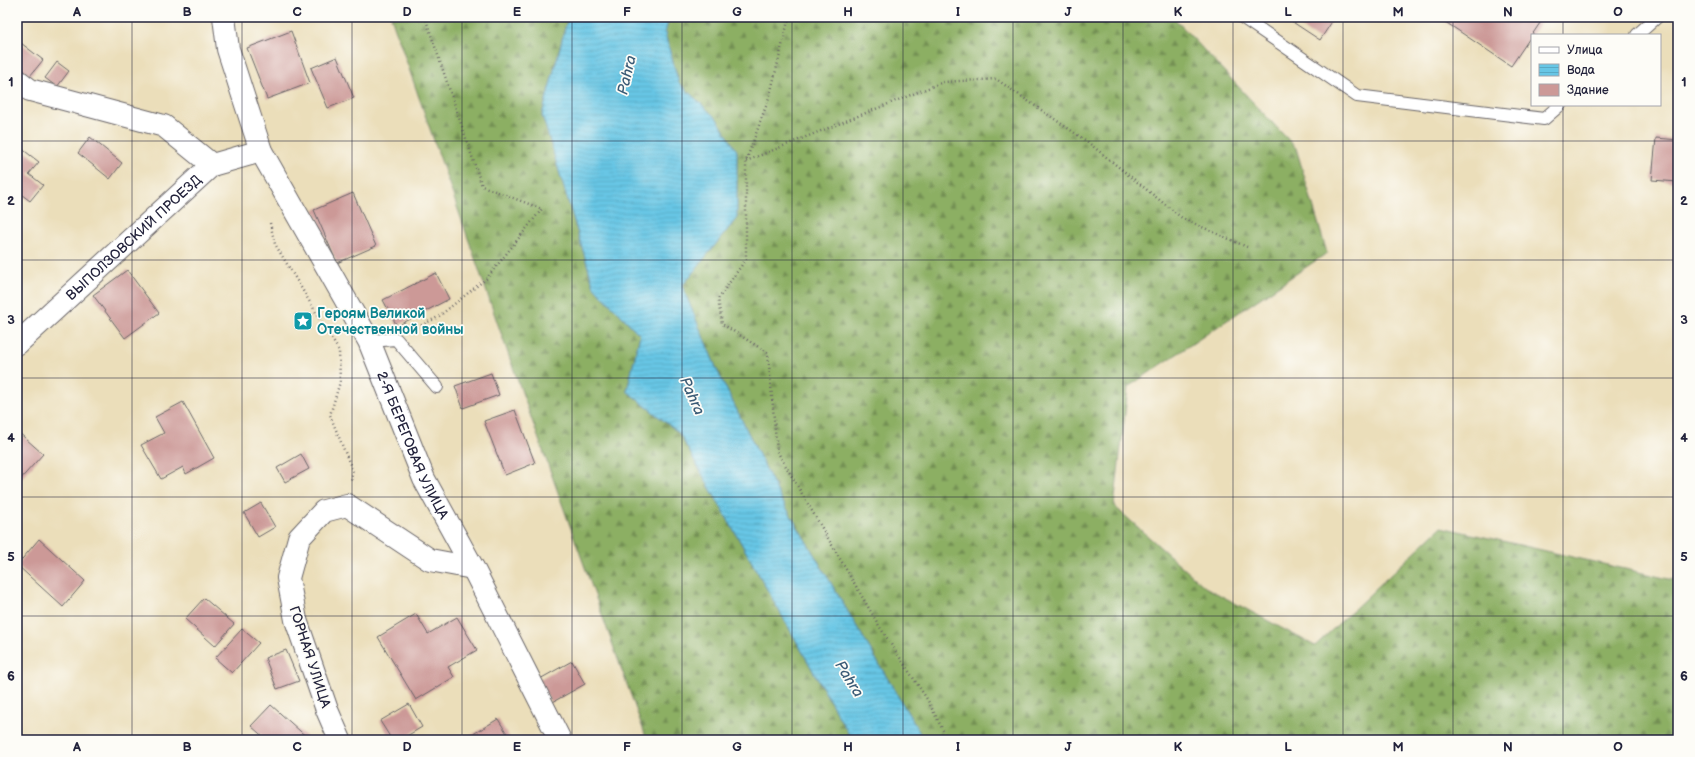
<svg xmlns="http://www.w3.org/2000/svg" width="1695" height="757" viewBox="0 0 1695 757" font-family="'Balsamiq Sans',sans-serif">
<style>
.forest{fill:url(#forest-firs);stroke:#57684f}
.water{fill:url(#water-rules);stroke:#447490}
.building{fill:#cc9997}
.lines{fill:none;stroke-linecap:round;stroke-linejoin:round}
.service-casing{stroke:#686467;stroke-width:14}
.minor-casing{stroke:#686467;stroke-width:24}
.path{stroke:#686467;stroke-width:2.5;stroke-dasharray:1 3;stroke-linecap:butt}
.service{stroke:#fff;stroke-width:12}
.minor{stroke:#fff;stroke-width:22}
.grid{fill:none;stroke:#22223b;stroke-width:1;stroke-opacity:0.55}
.labels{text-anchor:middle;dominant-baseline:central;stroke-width:3.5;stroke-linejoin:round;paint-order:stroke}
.street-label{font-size:14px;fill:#22223b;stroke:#fdfcf7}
.culture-label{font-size:14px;font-weight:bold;fill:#0d838f;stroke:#fdfcf7;text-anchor:start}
.water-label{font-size:15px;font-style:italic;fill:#3a5b76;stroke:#fdfcf7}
.neatline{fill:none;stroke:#22223b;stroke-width:1.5}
.grid-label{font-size:13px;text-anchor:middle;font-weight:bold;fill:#22223b}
</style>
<defs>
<pattern id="forest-firs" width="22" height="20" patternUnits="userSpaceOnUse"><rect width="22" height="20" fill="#8caf63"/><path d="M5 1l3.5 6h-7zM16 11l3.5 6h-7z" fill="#728e53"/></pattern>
<pattern id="water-rules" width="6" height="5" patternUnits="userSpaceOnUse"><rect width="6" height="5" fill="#67c6e5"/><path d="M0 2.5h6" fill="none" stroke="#59aac5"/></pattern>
</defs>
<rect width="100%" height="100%" fill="#fdfcf7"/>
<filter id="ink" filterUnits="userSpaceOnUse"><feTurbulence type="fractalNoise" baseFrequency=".025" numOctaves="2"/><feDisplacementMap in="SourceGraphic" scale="8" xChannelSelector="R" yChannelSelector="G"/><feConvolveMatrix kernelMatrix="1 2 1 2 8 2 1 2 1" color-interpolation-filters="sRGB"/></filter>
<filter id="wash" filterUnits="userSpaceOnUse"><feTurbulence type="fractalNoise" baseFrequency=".012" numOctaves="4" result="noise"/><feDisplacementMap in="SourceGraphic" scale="16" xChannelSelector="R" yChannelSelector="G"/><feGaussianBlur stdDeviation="0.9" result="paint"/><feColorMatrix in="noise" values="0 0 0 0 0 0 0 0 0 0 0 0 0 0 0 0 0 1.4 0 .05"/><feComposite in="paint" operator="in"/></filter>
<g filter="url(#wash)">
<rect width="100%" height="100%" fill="#ebdeba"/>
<path class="forest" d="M391,17H568L542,115L594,287L640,335L627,391L679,433L852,740H647L510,359Z
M669,17H1173L1296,148L1327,253L1128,387L1114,506L1205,587L1315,646L1441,527L1669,579L1678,580V740H924L780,497L718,372L682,286L737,218V151L717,119L679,83L665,33Z"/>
<path class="water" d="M568,17H669L665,34L679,83L717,119L737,151V218L682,286L718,372L780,497L924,740H852L679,433L627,391L640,335L594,287L542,115Z"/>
<g id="blocks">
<path class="building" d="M1285,17H1335L1320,40Z
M1438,17H1544L1511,66Z
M291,31L310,83L267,99L247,48Z
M17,40L43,60L30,76L17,65Z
M337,57L354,98L328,108L311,68Z
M57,62L69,71L57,87L45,78Z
M90,137L122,163L110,179L78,153Z
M1656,138L1678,140V182L1652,180Z
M17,145L39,162L29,174L43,185L30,201L17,191Z
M353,193L376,246L337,263L314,210Z
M127,270L159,313L125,338L93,295Z
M436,273L449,299L397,326L383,300Z
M491,373L499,395L463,408L455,386Z
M183,402L214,458L186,474L183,467L161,479L141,445L164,433L155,417Z
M515,410L535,463L505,475L484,421Z
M17,431L43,454L17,483Z
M301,454L309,469L285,482L277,468Z
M261,503L275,527L258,537L244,513Z
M39,539L85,581L63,607L17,565Z
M204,598L234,624L215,646L185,619Z
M416,614L428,634L457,617L477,650L448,667L454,677L416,700L378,637Z
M242,629L259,643L232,673L215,658Z
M286,650L299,681L277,689L265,658Z
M572,661L585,684L551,703L538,680Z
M409,704L422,727L400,740H392L380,721Z
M271,705L310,740H267L251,726Z
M498,719L511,740H463L480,730Z"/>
</g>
</g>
<g filter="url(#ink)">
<use href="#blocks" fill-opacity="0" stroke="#686467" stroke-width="1"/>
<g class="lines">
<g class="service-casing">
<path id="service" d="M1242,17L1357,96L1544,119L1560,105
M1637,35L1657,17
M369,341L396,339L437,387"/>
</g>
<g class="minor-casing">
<g id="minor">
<path id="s1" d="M224,17L228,49L261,151L369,341L424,479L473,568L560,740"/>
<path d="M17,80L30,90L164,126L212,165"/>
<path id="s2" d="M17,344L212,165L261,151"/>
<path d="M340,740L327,710L296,620L288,578L299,538L324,511L347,505L430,560L473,568"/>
</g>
</g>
<path class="path" d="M789,17L770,95L746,161V259L718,299L722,324L768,353L777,451L881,629L927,699L948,740
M746,161L943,82L996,79L1085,140L1182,218L1247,247
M270,223L275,244L339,351L340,382L330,415L353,472L351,481
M414,329L438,317L487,278L542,209L482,186L425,17"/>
<use href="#service" class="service"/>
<use href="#minor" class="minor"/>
</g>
</g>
<path class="grid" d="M132,17V740M242,17V740M352,17V740M462,17V740M572,17V740M682,17V740M792,17V740M903,17V740M1013,17V740M1123,17V740M1233,17V740M1343,17V740M1453,17V740M1563,17V35M1563,105V740M17,141H1678M17,260H1678M17,378H1678M17,497H1678M17,616H1678"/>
<defs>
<g id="sight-square" transform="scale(1)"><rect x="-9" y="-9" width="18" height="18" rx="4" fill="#0f9aa8" stroke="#fdfcf7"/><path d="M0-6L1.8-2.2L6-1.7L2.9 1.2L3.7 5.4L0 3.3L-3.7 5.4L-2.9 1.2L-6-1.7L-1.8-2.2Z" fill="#fff"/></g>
</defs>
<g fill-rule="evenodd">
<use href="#sight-square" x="303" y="321"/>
</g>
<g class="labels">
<g class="street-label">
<text stroke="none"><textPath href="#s2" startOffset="158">ВЫПОЛЗОВСКИЙ ПРОЕЗД</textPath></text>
<text stroke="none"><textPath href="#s1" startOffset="471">2-Я БЕРЕГОВАЯ УЛИЦА</textPath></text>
<text transform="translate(310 657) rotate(72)">ГОРНАЯ УЛИЦА</text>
</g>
<g class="culture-label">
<text x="317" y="313">Героям Великой<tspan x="317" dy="16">Отечественной войны</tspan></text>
</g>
<g class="water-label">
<text transform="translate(627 75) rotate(-77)">Pahra</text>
<text transform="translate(692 396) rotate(66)">Pahra</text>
<text transform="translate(849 679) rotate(58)">Pahra</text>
</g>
</g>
<rect width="1695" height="757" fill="none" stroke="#fdfcf7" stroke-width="44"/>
<rect x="1531" y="34" width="130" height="72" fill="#fdfcf7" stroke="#a5a5ac"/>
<rect x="1539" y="47" width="20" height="6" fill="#ffffff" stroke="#a5a5ac"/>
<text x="1567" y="54" font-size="12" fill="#22223b">Улица</text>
<rect x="1539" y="64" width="20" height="12" fill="url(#water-rules)" stroke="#a5a5ac"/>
<text x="1567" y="74" font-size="12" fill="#22223b">Вода</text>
<rect x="1539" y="84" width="20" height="12" fill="#cc9997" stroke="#a5a5ac"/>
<text x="1567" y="94" font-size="12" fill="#22223b">Здание</text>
<rect x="22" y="22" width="1651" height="713" class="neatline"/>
<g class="grid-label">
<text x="77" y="16">A</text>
<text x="187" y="16">B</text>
<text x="297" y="16">C</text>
<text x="407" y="16">D</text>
<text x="517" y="16">E</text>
<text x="627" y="16">F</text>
<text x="737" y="16">G</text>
<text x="848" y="16">H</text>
<text x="958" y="16">I</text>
<text x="1068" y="16">J</text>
<text x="1178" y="16">K</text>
<text x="1288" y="16">L</text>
<text x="1398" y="16">M</text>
<text x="1508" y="16">N</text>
<text x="1618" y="16">O</text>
<text x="11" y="86">1</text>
<text x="1684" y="86">1</text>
<text x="11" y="205">2</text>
<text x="1684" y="205">2</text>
<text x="11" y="324">3</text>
<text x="1684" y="324">3</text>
<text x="11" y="442">4</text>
<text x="1684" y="442">4</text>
<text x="11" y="561">5</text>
<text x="1684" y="561">5</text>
<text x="11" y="680">6</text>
<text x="1684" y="680">6</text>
<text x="77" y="751">A</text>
<text x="187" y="751">B</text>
<text x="297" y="751">C</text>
<text x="407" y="751">D</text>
<text x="517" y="751">E</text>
<text x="627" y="751">F</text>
<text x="737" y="751">G</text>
<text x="848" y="751">H</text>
<text x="958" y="751">I</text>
<text x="1068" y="751">J</text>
<text x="1178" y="751">K</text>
<text x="1288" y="751">L</text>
<text x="1398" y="751">M</text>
<text x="1508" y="751">N</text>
<text x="1618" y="751">O</text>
</g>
</svg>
